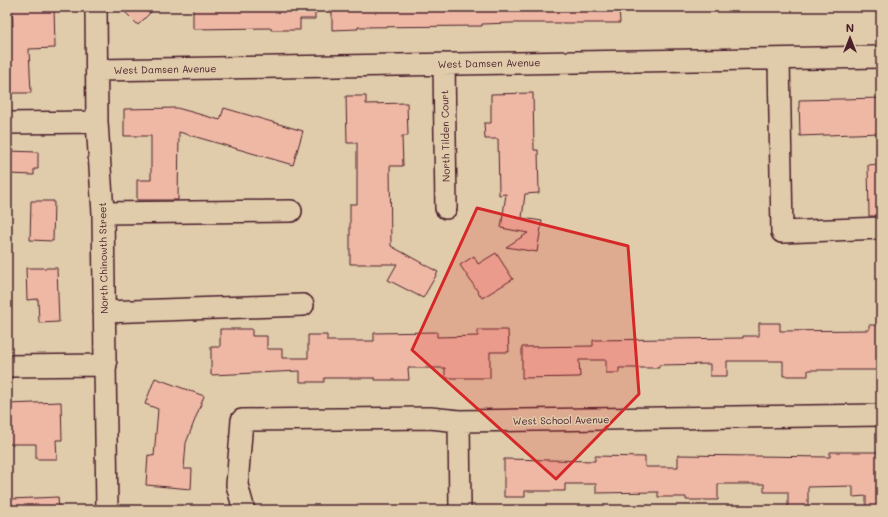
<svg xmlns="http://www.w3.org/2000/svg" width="888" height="517" viewBox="0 0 888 517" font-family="Mali,sans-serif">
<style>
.building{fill:#efb8a4;stroke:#4a1f2b}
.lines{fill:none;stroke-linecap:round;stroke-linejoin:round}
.minor-casing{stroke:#4a1f2b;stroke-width:24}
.minor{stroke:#e0ccab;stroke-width:21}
.marked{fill:#d62828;fill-opacity:0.2;stroke:#d62828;stroke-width:3;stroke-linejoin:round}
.labels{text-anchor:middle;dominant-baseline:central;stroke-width:3;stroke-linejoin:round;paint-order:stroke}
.street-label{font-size:10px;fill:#4a1f2b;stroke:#e0ccab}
</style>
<rect width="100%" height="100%" fill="#e0ccab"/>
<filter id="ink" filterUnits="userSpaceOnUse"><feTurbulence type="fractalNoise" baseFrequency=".025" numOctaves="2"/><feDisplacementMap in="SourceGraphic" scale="8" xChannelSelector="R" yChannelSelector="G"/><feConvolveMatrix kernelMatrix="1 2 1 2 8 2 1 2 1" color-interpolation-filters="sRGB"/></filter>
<g filter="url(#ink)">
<path class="building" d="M12,7H54L55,48L29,49L31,93H7V26H13Z
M120,7H156L138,25Z
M193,7H315V19H300V30H271V28L193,29Z
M343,7H619L620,23H510L482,24V26L358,27V29L332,30V8Z
M533,93L534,150H538L539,193L525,194L522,218L542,221L537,252L506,247L528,233L501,228L506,194L499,195L498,139H485L484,123H491V94Z
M346,96H366V104L407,103L408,136H402L403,166H390L391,246L438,272L423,298L388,280L397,264H350V204H357V143H347Z
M881,98V133L800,136L799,100Z
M177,108L220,120L224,108L303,131L293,165L179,132L178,200H137V180H151V136H124V109Z
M7,151L38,152V169H34V175L7,174Z
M881,164V216H869L868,165Z
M31,201H54L53,241L30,240Z
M496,253L513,279L482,298L460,265L474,256L478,264Z
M26,268H57L59,322L39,323L38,299L27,300Z
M759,323H780V331L869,330V325H881V370H808V376H783V361H727V376H710V364L659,365V368H619V373H606V360H579L580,377L522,378V347L593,346V340L743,338V336H759Z
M220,329H252V336H267V349H282V358H308V335H327V341H374V333L437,332V337L478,336V330H508L509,352H490V378H445V368H408L409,380H375V378H324V382H300V371L211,375V347H220Z
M155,378L204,396L186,443L184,469H192L191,489L146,485L148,455L154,456L158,409L145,404Z
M61,402L62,440H56L57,459H36V444H7V404Z
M830,452H881V510H866V496L853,497V486L808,487V509H788V492H764V484H718V500H686V497H658V492L596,493V484H565V491H525V497H504V459L595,461V456L645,457V467H678V455L830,457Z
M58,497L59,510H11V499Z"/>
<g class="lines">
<g class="minor-casing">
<path id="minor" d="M96,7L97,122L103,213L107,510
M779,59L782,232L881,228
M444,64L446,208
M98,70L881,57
M7,123L97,122
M103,213L291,211
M104,312L303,305
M7,366L106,365
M459,421L460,510
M244,510L237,485L242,420L430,418L459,421L881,415"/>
</g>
<use href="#minor" class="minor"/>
</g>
</g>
<path class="marked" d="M477,208L628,246L639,394L556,479L412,350Z"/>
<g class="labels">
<g class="street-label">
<text transform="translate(489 63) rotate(-1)">West Damsen Avenue</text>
<text transform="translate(165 69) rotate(-1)">West Damsen Avenue</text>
<text transform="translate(445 136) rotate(-91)">North Tilden Court</text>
<text transform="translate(103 258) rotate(-91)">North Chinowth Street</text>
<text transform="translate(561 420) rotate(-1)">West School Avenue</text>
</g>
</g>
<rect width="888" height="517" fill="none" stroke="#e0ccab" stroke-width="24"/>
<rect x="12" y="12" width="864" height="493" fill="none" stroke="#4a1f2b" stroke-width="1.5" filter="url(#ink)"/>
<g transform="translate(850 38)" stroke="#e0ccab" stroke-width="3" paint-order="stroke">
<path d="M0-3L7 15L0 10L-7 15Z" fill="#4a1f2b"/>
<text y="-6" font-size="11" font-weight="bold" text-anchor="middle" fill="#4a1f2b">N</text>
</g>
</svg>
